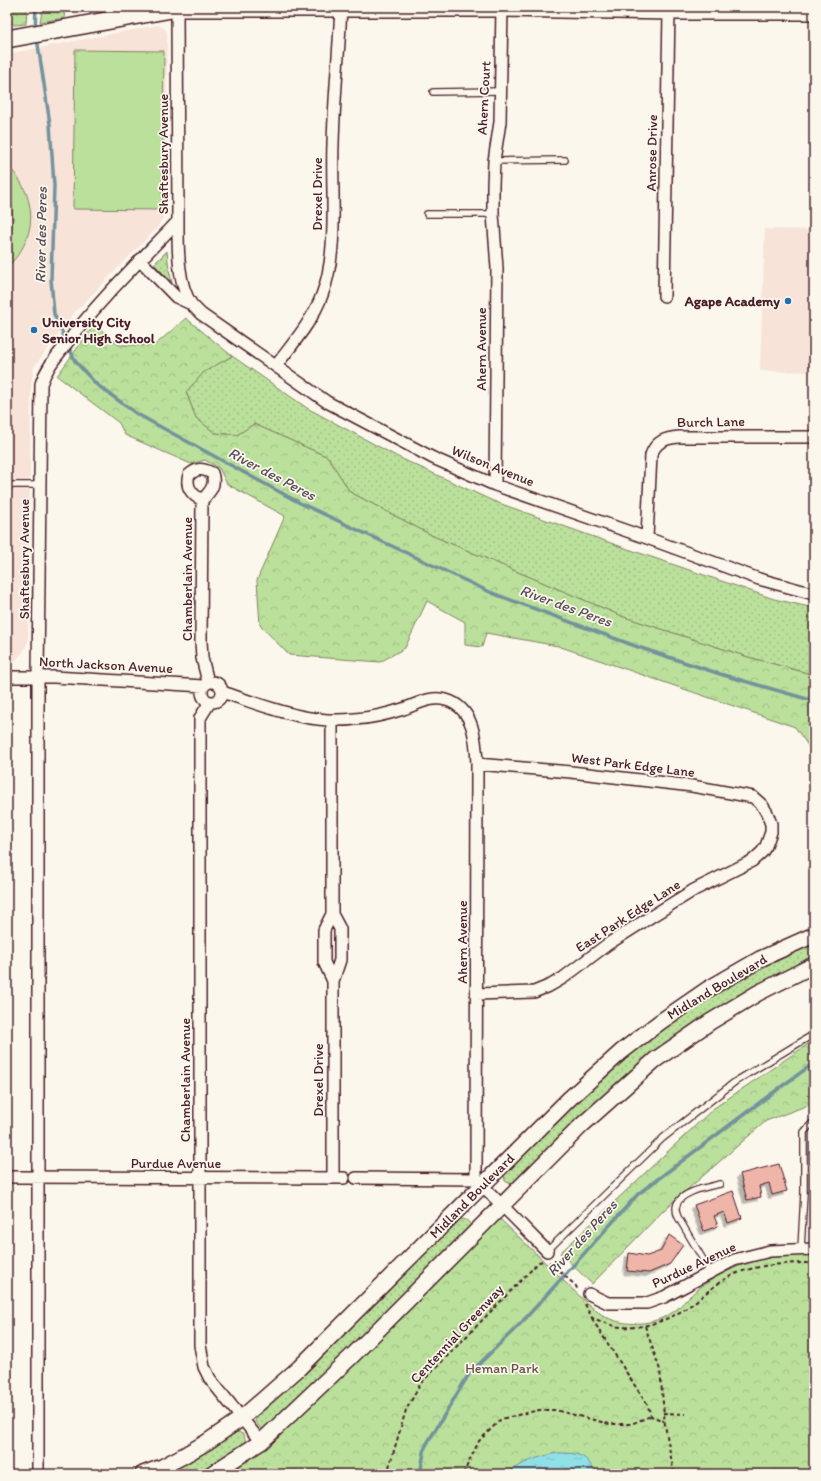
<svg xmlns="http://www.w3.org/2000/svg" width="821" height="1481" viewBox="0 0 821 1481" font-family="Itim,sans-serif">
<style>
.built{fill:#f7e3d8}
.grass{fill:url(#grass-dots);stroke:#828063}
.forest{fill:url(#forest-crowns);stroke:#828063}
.garden{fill:#bae09b;stroke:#828063}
.water{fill:url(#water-ripples);stroke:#73939c}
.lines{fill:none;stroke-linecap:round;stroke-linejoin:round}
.stream{stroke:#73939c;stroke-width:3.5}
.building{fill:#efb5a9;stroke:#4a1f2b;filter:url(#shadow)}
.lane-casing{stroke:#4a1f2b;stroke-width:8}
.street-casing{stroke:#4a1f2b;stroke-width:14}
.secondary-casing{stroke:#4a1f2b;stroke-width:18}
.primary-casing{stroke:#4a1f2b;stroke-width:20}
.path{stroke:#4a1f2b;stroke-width:2;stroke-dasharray:4 3;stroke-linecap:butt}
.lane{stroke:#fbf7ec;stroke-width:5.5}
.street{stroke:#fbf7ec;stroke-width:11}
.secondary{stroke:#fbf7ec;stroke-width:15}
.primary{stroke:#fbf7ec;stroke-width:17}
.poi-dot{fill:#1f6fb2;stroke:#fbf7ec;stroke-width:1.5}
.labels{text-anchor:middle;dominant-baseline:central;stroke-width:3.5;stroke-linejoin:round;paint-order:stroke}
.street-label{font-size:14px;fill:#4a1f2b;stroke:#fbf7ec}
.poi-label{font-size:14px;font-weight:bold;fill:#4a1f2b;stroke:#fbf7ec;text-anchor:end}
.park-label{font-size:14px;fill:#664f47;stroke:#fbf7ec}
.water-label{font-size:15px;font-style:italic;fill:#5b505a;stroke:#fbf7ec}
</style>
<defs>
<pattern id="grass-dots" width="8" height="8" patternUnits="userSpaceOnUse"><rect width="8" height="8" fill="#bae09b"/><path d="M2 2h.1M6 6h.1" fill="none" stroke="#a1c086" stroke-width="1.8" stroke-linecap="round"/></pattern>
<pattern id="forest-crowns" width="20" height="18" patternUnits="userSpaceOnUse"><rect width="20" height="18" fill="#bae09b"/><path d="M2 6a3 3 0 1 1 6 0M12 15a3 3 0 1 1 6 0" fill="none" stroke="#a1c086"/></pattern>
<pattern id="water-ripples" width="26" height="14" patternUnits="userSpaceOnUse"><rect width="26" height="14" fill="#8fe1e7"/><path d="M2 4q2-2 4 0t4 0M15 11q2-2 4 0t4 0" fill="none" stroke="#7dc1c6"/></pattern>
<filter id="shadow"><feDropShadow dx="-3.5" dy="3.5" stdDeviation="0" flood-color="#0004"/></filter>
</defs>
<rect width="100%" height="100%" fill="#fbf7ec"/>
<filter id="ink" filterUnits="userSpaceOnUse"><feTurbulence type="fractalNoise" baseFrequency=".025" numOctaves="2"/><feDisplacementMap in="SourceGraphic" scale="8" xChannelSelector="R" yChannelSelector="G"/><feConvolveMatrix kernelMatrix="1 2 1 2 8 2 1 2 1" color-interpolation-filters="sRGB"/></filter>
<g filter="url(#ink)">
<path class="built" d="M158,25L165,29L167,33L166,203L163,217L157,228L73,314L34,367L31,384L28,642L23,652L15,661L7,666V54Z
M765,229L814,230V372L760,371Z"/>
<path class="grass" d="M167,251L169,270L172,282L154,264Z
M232,356L307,408L398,457L493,501L625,548L774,599L814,608V675L748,657L624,617L433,536L350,492L328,457L254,424L237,435L215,433L196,418L186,392L204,372Z
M814,943V961L748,993L514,1186L505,1181L504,1175L505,1171C530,1147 555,1124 580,1100C600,1081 619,1061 641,1045C695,1004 753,972 814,943Z
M460,1219C467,1219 469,1221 471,1227L380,1320L265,1430L261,1429L255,1421L258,1414L303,1374L352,1327Z
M239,1432L244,1435L246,1442L244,1447L199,1474H162C187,1463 211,1448 234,1433Z"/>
<path class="forest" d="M7,7H27L26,24L14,25L7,18Z
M43,7H63L65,18L40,22Z
M186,318L232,356L204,372L186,392L196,418L215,433L237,435L254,424L328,457L350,492L433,536L624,617L748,657L814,675V754L795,727L558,646L486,633L482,647L465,645V622L427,601L405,648L380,662L289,655L260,625L257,580L285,516L227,484L219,468L205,460L191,464L125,435L119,423L57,376L94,325L119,345H155Z
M814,1040V1103L766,1121L664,1210L592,1284L560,1253L714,1108Z
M500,1219C522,1240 544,1261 566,1283C579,1295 592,1310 608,1318C629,1328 659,1324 677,1309C682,1305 685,1300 690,1296C701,1286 714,1277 728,1271C757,1257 783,1255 814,1255V1474H223L330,1387Z"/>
<path class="garden" d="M75,50L164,51L162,210L73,209Z
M7,165C38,195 39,238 7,267V241L11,232L13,220L12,205L7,193Z"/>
<path class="water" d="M558,1453C577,1453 588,1454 595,1474H505C524,1462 536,1457 558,1453Z"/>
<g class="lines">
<path class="stream" d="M35,30L36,7
M37,38L50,124L54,186L51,279L54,314L75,361L96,384L137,414L300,503L492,593L638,647L720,674L814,701
M420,1474L425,1447L469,1374L523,1321L638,1194L763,1100L814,1063"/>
</g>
<path class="building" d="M779,1164L787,1191L772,1195L769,1183L759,1186L761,1197L747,1200L740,1174Z
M733,1191L742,1218L728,1223L724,1212L714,1216L718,1226L704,1231L694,1205Z
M669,1235L683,1245L670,1264L649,1273L627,1271L629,1253L647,1256L661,1251Z"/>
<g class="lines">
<g class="lane-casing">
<path id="lane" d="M433,92L500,91
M494,161L565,160
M427,214H493
M7,485H39
M801,1249L804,1193V1132L814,1121
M547,1251L663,1138L736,1081L814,1034
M711,1273L678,1217C677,1215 676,1211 676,1208C677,1192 707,1187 720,1184"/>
</g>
<g class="street-casing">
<path id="street" d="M178,221C178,245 177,285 192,305C195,308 198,311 201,314L327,402L433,458L495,485L647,538L759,579L814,594
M140,260L176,297L191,304
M664,296L669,11
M276,366C293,343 312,322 322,295C339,251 331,191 333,144C334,98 339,53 341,7
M495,485L497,268L493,214V185L494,161L500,122L502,7
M202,500C192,495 185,487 189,475C197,468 202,468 212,473C216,485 211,491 202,500L201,641L202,658L208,682
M647,538L651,455C656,441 666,438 679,437H814
M7,677H54L203,686
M202 692a10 10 0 1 1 20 0a10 10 0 1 1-20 0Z
M222,692C265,706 308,725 355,719C370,718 388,714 403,709C416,705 431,695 446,700C474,708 476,740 477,764L476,1179
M210,702L200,718V1345L204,1367L210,1379L261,1442
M332,721V914L340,929V960L333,981V1178
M477,764L571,772L692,786L753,797L762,805L767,813L771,824V832L766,846L762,852L752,861L694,890L652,916L608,944L563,978L551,985L534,992L477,994
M332,914L324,930V962L333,981
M7,1177L344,1178
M356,1178L476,1179L547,1251
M589,1294L608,1303H647L664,1297L734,1260L770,1251L814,1249
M38,1474V677L41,384C46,368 57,356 67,343C100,299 140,261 178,221L177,7"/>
</g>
<g class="secondary-casing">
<path id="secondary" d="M143,1474L162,1467L183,1456L207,1442L242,1418L299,1368L569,1099L621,1052L660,1022L708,989L760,959L814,935
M211,1474L261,1442L353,1355L582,1125L655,1060L710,1022L758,993L814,965"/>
</g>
<g class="primary-casing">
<path id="primary" d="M7,39L177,8H502L669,11H814"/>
</g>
<path class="path" d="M549,1262L576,1286L578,1291
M585,1304L592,1318C601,1321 611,1326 621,1327C643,1329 666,1321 685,1309C702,1298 716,1282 735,1274C760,1264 788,1263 814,1263
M592,1319L648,1406L651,1416L664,1421
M645,1326L660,1370L665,1425L674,1474
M663,1413L685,1414
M387,1474L406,1410L421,1383L539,1262L543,1261
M463,1474L479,1441L501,1419L539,1410H555L609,1424H631L651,1416"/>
<use href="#lane" class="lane"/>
<use href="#street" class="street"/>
<use href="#secondary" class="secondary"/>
<use href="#primary" class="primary"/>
</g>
</g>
<g class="poi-dot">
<circle cx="788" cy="301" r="4"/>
<circle cx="34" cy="330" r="4"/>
</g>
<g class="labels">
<g class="street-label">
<text transform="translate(484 98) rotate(-87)">Ahern Court</text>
<text transform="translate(652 153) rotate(-89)">Anrose Drive</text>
<text transform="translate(163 154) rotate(-90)">Shaftesbury Avenue</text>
<text transform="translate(317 194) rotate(-90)">Drexel Drive</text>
<text transform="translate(481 349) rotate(-90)">Ahern Avenue</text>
<text transform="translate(711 422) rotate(-1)">Burch Lane</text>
<text transform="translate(493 466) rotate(22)">Wilson Avenue</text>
<text transform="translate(24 559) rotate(-90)">Shaftesbury Avenue</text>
<text transform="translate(187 579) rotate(-90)">Chamberlain Avenue</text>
<text transform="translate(106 665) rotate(3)">North Jackson Avenue</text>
<text transform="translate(633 765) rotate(7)">West Park Edge Lane</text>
<text transform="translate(628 916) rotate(-33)">East Park Edge Lane</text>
<text transform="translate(462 942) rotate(-90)">Ahern Avenue</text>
<text transform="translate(717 987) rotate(-31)">Midland Boulevard</text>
<text transform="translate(185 1080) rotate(-90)">Chamberlain Avenue</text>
<text transform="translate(318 1080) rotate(-90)">Drexel Drive</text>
<text x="176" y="1163">Purdue Avenue</text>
<text transform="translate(472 1196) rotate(-45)">Midland Boulevard</text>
<text transform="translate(694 1265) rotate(-25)">Purdue Avenue</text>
<text transform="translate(457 1334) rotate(-47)">Centennial Greenway</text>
</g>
<g class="poi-label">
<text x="780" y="301">Agape Academy</text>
<text x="42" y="322" text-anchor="start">University City<tspan x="42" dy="16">Senior High School</tspan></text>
</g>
<g class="park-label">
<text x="502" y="1368">Heman Park</text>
</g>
<g class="water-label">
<text transform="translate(41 235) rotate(-89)">River des Peres</text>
<text transform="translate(272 474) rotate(28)">River des Peres</text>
<text transform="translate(566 606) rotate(20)">River des Peres</text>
<text transform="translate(582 1238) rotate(-48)">River des Peres</text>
</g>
</g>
<rect width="821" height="1481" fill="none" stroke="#fbf7ec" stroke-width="24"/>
<rect x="12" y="12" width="797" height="1457" fill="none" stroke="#4a1f2b" stroke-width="1.5" filter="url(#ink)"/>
</svg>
